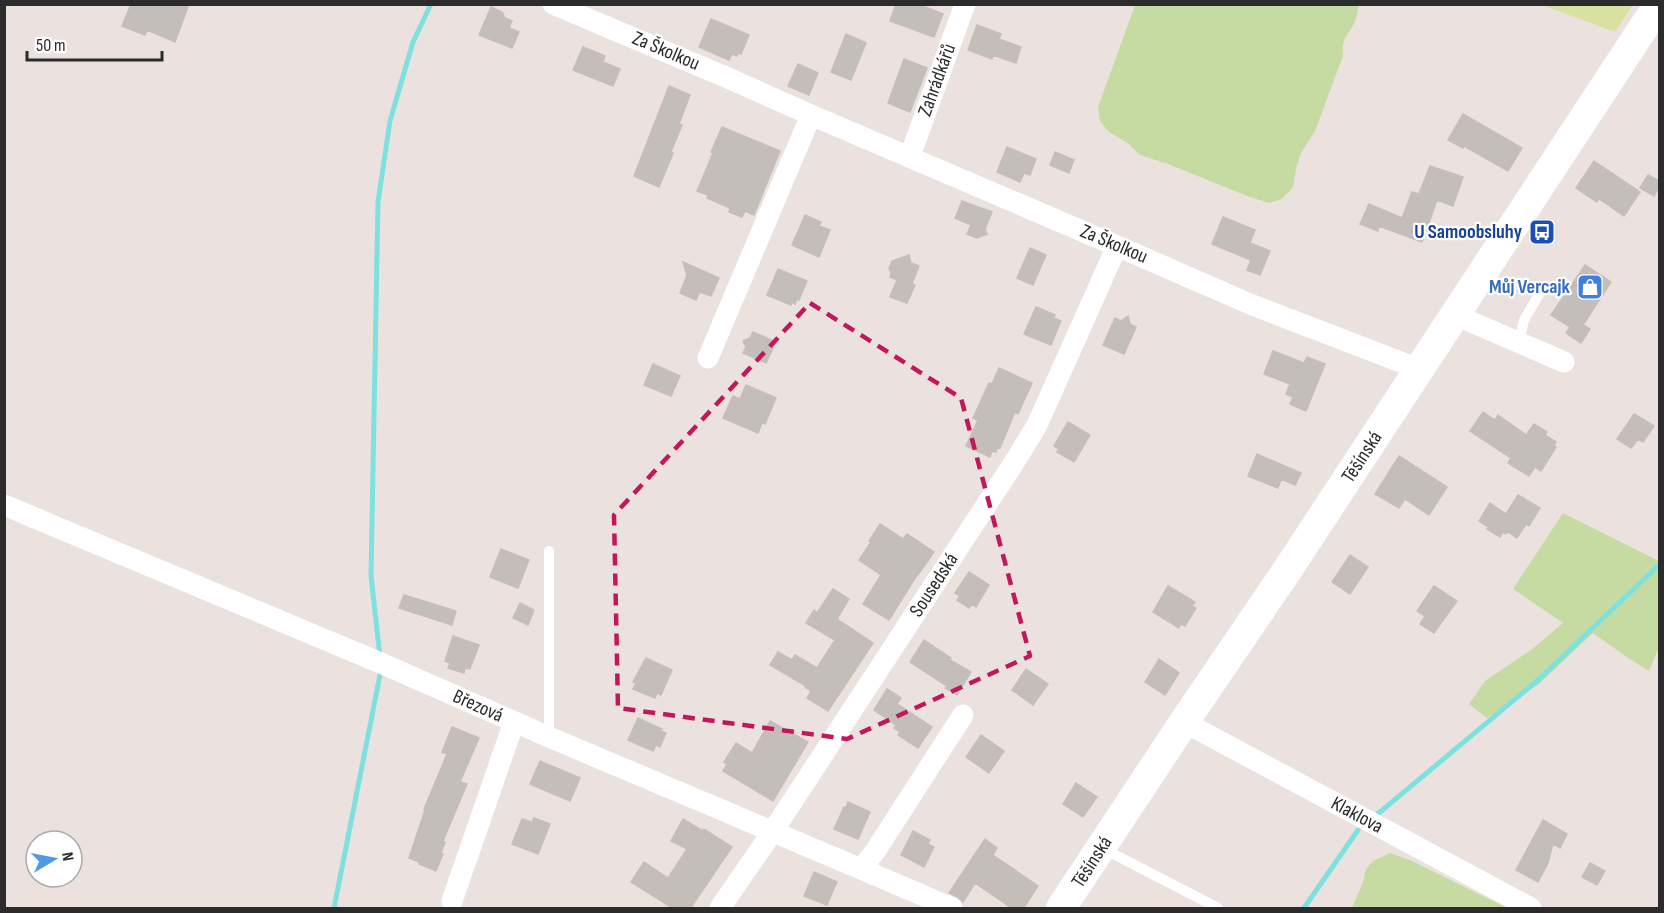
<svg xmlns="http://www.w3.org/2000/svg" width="1664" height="913" viewBox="0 0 1664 913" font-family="'Sofia Sans Condensed',sans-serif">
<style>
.green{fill:#c6dba2}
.pitch{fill:#d8e19f}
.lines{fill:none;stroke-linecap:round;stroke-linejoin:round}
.stream{stroke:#7ee1df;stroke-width:5}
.building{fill:#c4beba;stroke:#c6beb9;stroke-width:1.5}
.lane{stroke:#fff;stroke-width:10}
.street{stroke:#fff;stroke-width:21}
.secondary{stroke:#fff;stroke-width:30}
.marked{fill:none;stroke:#c2185b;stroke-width:4.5;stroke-dasharray:12 8;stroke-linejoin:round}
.labels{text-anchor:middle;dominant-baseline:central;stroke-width:4.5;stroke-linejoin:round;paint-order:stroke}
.street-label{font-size:20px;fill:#2b2b2b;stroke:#fff}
.transit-label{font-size:20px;font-weight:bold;fill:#164399;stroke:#fff;text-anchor:end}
.shop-label{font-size:20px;font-weight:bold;fill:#366cbe;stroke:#fff;text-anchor:end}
</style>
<rect width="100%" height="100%" fill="#ebe2df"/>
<path class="green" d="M1135,5H1359C1358,9 1357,15 1356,19C1350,36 1341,34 1343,56L1315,131L1301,153L1296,169L1293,187L1282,199L1269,203L1247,196L1168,164L1140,155L1129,144L1109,132L1100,121L1098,107Z
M1563,513L1659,561V647L1649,671L1628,658L1593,633L1539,684L1487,718L1469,704L1485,681L1531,650L1563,623L1513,589Z
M1390,853L1412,861L1507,908H1352L1363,882L1366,869L1373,861Z"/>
<path class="pitch" d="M1542,5H1633L1615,32Z"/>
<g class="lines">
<path class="stream" d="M380,657L371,576L378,202L390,121L413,42L431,4
M1374,817L1538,680L1660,564
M334,908L381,670
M1304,908L1358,830"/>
</g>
<path class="building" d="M131,4H189L175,42L147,30L145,35L122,26Z
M896,4H918L943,14L934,37L890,21Z
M491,7L502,12L505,18L512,21L509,28L519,32L512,48L479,35Z
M711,19L749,35L741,54L738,53L737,56L732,54L729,60L699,47Z
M977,25L1001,34L999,39L1021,47L1016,63L993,55L992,59L968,50Z
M846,34L866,43L851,80L831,72Z
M583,47L605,56L603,62L620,69L613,86L573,70Z
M904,59L927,68L910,112L888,103Z
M798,64L818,73L809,95L788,86Z
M669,86L690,95L679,124L682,125L671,152L673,153L659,187L634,176Z
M1463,114L1522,148L1508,171L1464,146L1463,148L1448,140Z
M722,127L780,151L754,215L745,211L742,217L729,212L730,208L707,198L708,195L697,191L713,153L711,152Z
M1007,147L1036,159L1030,175L1024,173L1020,182L997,172Z
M1055,152L1074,160L1069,173L1050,165Z
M1594,161L1640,192L1624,216L1599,199L1597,202L1576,188Z
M1430,166L1463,177L1453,206L1437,200L1422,242L1379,226L1378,231L1360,224L1369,204L1402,218L1412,192L1419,194Z
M1648,175L1659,181V187L1654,196L1640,188Z
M962,201L992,212L985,229L987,234L977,238L967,234L971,225L955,218Z
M805,215L821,222L819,226L830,230L819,257L792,245Z
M1223,217L1255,230L1250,243L1270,251L1260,275L1247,270L1251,260L1212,244Z
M1030,248L1046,255L1033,285L1017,278Z
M909,255L911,263L919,266L912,284L915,285L907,303L890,297L897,280L890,277L891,273L889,269L892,261Z
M683,262L719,278L711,296L700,292L696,300L680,293L687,275Z
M1585,265L1611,282L1583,325L1590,329L1581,343L1566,333L1570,327L1551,315Z
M778,269L807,281L799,300L797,299L795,304L792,302L791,305L767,295Z
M1036,307L1055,315L1054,318L1061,321L1051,345L1024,334Z
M1128,316L1130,324L1136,327L1124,354L1103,345L1115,318L1121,321Z
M753,332L776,342L766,363L743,353L746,347L743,341L750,338Z
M1273,351L1304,363L1307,357L1325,364L1306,411L1290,404L1293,397L1286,394L1290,384L1264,374Z
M653,364L680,376L671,396L644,385Z
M999,368L1032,383L1018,414L1015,412L1000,448L998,447L996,452L992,451L990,457L966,446L978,420L973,418L989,383L992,384Z
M746,385L776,398L765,424L762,423L758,433L723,418L733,396L740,399Z
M1483,412L1495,420L1498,415L1526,435L1534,424L1547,432L1545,435L1556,442L1554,445L1556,447L1541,471L1535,467L1529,476L1508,463L1511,458L1470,431Z
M1634,414L1654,426L1643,442L1638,439L1631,448L1617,439Z
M1068,422L1090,435L1074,462L1057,452L1059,449L1054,446Z
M1257,454L1301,473L1295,485L1281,479L1278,488L1248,476Z
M1399,456L1447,487L1429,515L1405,499L1399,508L1375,494Z
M1518,495L1540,508L1529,526L1526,524L1517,538L1508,532L1506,534L1503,532L1500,537L1487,529L1488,527L1479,521L1490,503L1506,514Z
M880,524L903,539L907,534L934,552L918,575H917L889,620L863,604L881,575L859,560L871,542L869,541Z
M501,549L529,560L518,588L490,577Z
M1350,555L1368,567L1350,594L1332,582Z
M969,572L989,585L976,607L972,604L969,608L957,600L960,596L955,593Z
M1168,586L1195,602L1192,606L1196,608L1185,626L1181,624L1179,628L1153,612Z
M1434,586L1457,601L1434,633L1420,624L1425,616L1417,611Z
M833,589L849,599L837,619L873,643L828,711L807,698L811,691L805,687L806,686L770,665L778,652L792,660L795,655L817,668L835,640L806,623L814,610L817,613Z
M404,595L456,611L452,625L399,608Z
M520,603L534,610L528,625L513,618Z
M453,636L479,645L470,669L465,668L464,673L448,668L450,663L445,661Z
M924,640L951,658L950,660L971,672L957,695L945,688L947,686L910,662Z
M646,658L672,670L661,695L657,693L655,698L633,689L636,683L633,682Z
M1159,659L1179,673L1165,695L1145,682Z
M1026,669L1048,684L1033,705L1012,690Z
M887,689L901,698L897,704L932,727L918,748L898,735L900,732L894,728L896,725L874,710Z
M638,718L662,729L661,731L666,733L660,747L656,745L653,751L628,740Z
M770,721L808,742L773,801L723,771L727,764L724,762L736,743L752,753Z
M452,727L479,738L460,782L467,784L443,841L445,842L441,853L443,854L436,871L419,864V862L409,858L425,810L424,809L447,754L442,752Z
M981,735L1004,751L989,773L966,757Z
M540,761L580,778L570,801L530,784Z
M1076,783L1097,797L1083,817L1063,804Z
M848,802L870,812L858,839L834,829L844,807L846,808Z
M534,818L550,824L538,854L512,844L522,819L532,822Z
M683,819L703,831L704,829L732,847L690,909H674L631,882L644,862L668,878L687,849L671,841Z
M1543,820L1567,834L1560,848L1553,844L1548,863L1538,882L1516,870Z
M913,831L930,840L928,844L934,847L924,867L901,855Z
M985,839L997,848L993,855L1038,886L1023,909H1013L975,883L963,902L958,897L949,893Z
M1590,863L1605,871L1597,885L1582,877Z
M814,872L837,882L827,905L804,896Z"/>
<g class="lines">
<path class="lane" d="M1519,342L1524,320L1544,286
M549,737V551
M1102,848L1218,908"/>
<path class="street" d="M553,4L728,78L811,115L1117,246L1250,304L1419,369
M910,156L965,4
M1455,315L1564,362
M708,358L811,115
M4,505L383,664L549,737L861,869L952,908
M1184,722L1531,908
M861,869L876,850L963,715
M452,901L514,722
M720,908L773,831L1017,458L1037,425L1117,246"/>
<path class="secondary" d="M1061,908L1184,722L1288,569L1659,4"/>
</g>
<path class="marked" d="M810,303L961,398L1030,656L847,739L618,708L614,515Z"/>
<defs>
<g id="bus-square" transform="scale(1.35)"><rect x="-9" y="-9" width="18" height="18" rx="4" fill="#1a4fb4" stroke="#fff"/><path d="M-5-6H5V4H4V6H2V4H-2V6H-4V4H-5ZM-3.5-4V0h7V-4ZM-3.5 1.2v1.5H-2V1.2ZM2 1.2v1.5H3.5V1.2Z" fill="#fff"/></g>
<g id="shop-square" transform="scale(1.35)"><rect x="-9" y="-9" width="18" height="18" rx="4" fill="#3f7fe0" stroke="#fff"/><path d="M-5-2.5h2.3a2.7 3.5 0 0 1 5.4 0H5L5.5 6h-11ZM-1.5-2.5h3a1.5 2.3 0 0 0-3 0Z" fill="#fff"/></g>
</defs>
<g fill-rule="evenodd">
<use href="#bus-square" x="1542" y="232"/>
<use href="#shop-square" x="1590" y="287"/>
</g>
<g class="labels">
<g class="street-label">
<text transform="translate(666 51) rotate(23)">Za Školkou</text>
<text transform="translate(937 80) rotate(-70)">Zahrádkářů</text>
<text transform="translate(1114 244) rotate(23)">Za Školkou</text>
<text transform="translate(1362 457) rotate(-57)">Těšínská</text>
<text transform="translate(934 585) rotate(-57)">Sousedská</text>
<text transform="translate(478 706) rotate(24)">Březová</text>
<text transform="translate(1357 815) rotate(28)">Klaklova</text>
<text transform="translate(1092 862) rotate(-57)">Těšínská</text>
</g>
<g class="transit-label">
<text x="1522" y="232">U Samoobsluhy</text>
</g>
<g class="shop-label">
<text x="1570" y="287">Můj Vercajk</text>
</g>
</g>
<rect width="1664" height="913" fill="none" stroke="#2b2b2b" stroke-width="12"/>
<g transform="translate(54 859) rotate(80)"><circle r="28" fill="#ffffff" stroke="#aaaaaa" stroke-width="1.5"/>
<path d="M0-4.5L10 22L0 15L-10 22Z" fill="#5298e5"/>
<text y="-9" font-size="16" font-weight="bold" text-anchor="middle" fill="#2b2b2b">N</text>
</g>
<path d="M27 51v9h135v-9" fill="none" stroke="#2b2b2b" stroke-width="3"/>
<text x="36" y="51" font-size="18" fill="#2b2b2b" stroke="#ffffff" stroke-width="4.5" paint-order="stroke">50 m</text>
</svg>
